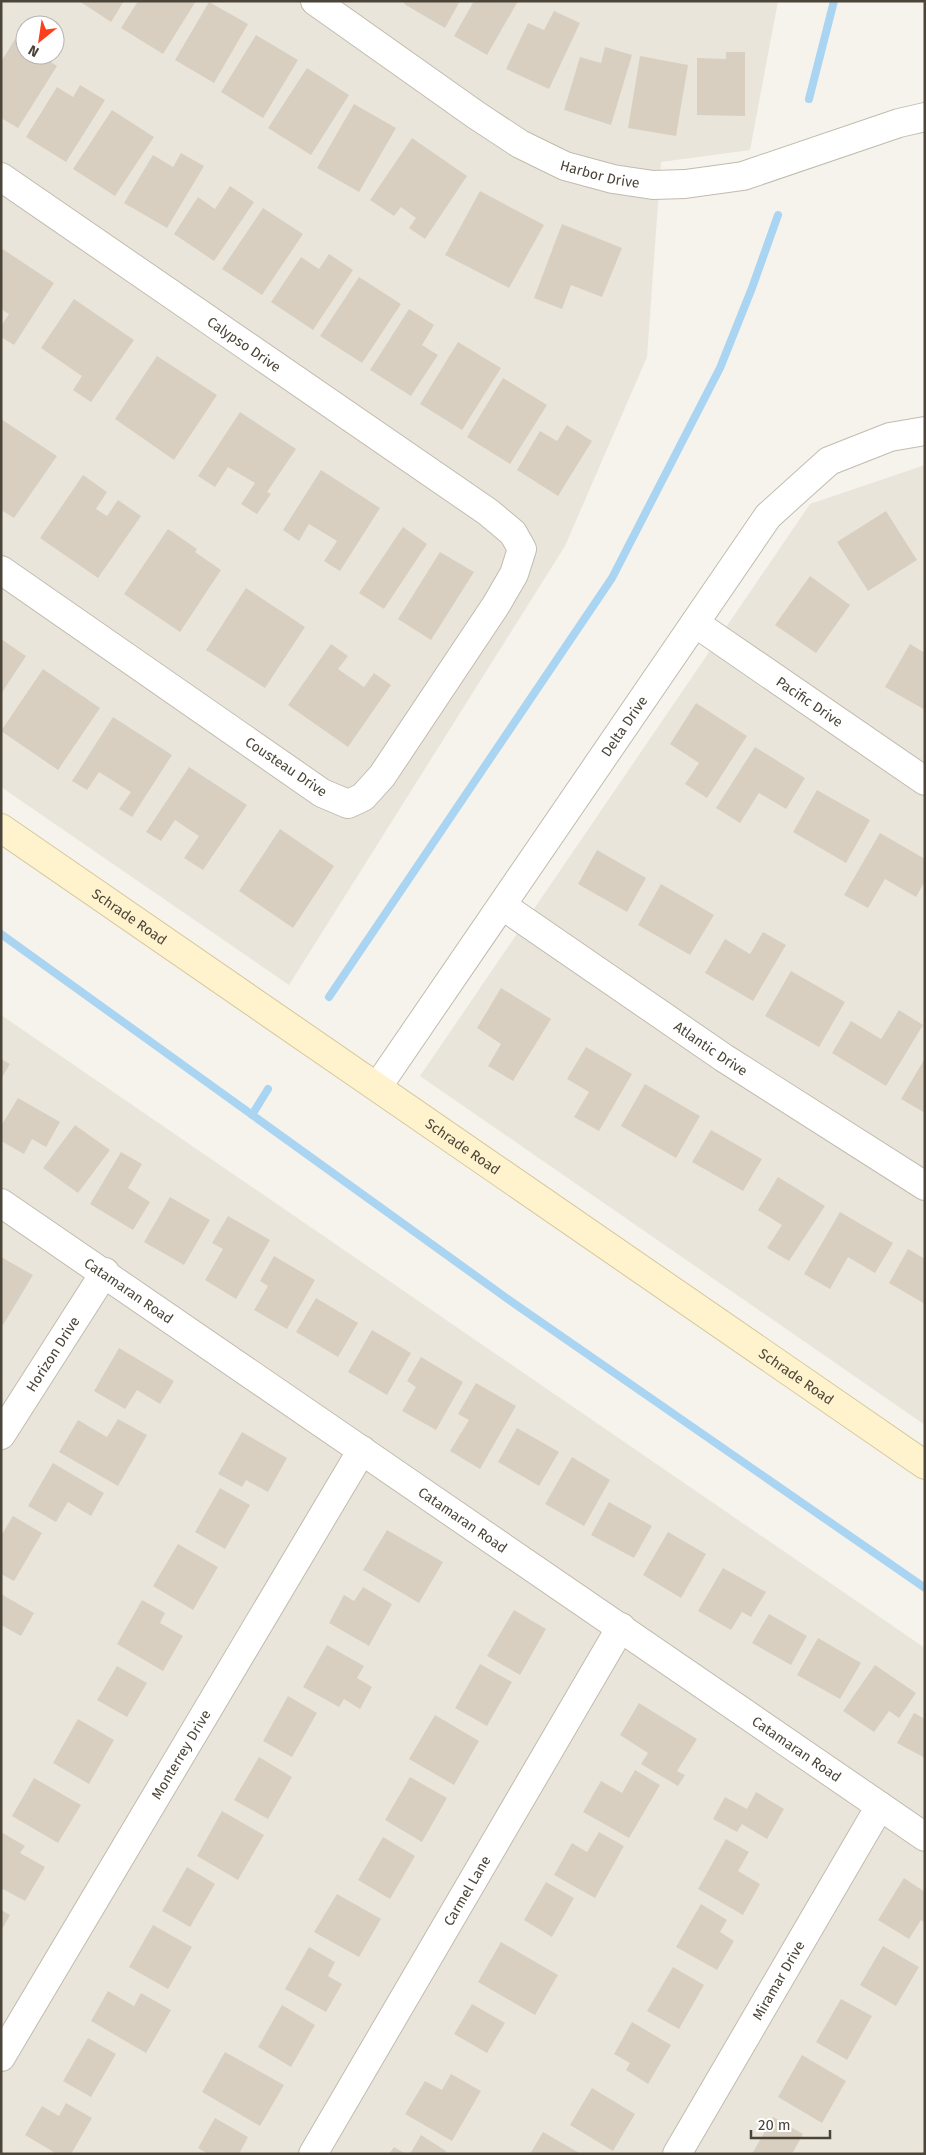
<svg xmlns="http://www.w3.org/2000/svg" width="926" height="2155" viewBox="0 0 926 2155" font-family="'Fira Sans',sans-serif">
<style>
.residential{fill:#eae5da;fill-rule:evenodd}
.lines{fill:none;stroke-linecap:round;stroke-linejoin:round}
.stream{stroke:#a9d4f2;stroke-width:8}
.building{fill:#d8cfc1}
.street-casing{stroke:#c2bbae;stroke-width:30}
.secondary-casing{stroke:#d6c79b;stroke-width:30}
.street{stroke:#fff;stroke-width:28}
.secondary{stroke:#fff3cd;stroke-width:28}
.labels{text-anchor:middle;dominant-baseline:central;stroke-width:4.5;stroke-linejoin:round;paint-order:stroke}
.street-label{font-size:14px;fill:#4b4439;stroke:#fff}
</style>
<rect width="100%" height="100%" fill="#f6f3ec"/>
<path class="residential" d="M1,1H778L750,150L661,162L647,357L565,546L289,985L1,787ZM25,25H55V55H25Z
M925,465V1425L420,1076L810,504Z
M1,1015L925,1648V2154H1Z"/>
<g class="lines">
<path class="stream" d="M809,99L834,1
M1,934L512,1302L925,1588
M329,997L612,578L720,368L752,288L778,215
M252,1115L268,1089"/>
</g>
<path class="building" d="M79,1H124L111,22Z
M138,1H196L163,54L121,28Z
M406,1H460L445,28L404,4Z
M474,1H518L487,55L454,36Z
M209,2L248,24L214,83L175,60Z
M554,11L580,23L549,89L506,69L528,23L544,30Z
M256,35L298,60L263,118L221,92Z
M15,39L25,45V55H40L57,66L18,128L1,118V62Z
M605,47L632,55L611,125L564,110L580,57L601,63Z
M726,52H745V116L697,115V58L726,59Z
M640,56L688,65L676,136L628,128Z
M307,68L349,95L311,155L268,128Z
M80,85L105,100L66,162L26,137L57,87L73,97Z
M354,104L396,128L359,192L317,168Z
M112,110L154,137L115,196L73,169Z
M412,138L467,176L425,239L409,228L416,218L401,207L394,216L370,200Z
M181,153L204,166L167,228L124,203L153,155L173,167Z
M230,186L254,202L214,261L174,234L198,197L215,209Z
M480,191L544,225L509,288L445,255Z
M263,208L303,234L262,295L222,269Z
M562,224L622,248L602,297L571,285L562,309L534,298Z
M1,248L54,283L14,345L1,337V326L9,314L1,309Z
M329,254L353,270L313,330L271,302L301,257L319,269Z
M359,277L401,304L362,363L320,336Z
M74,299L134,340L91,402L73,390L82,376L41,348Z
M409,309L434,325L422,345L438,355L411,396L370,370Z
M458,342L501,368L462,430L420,404Z
M157,356L217,395L174,460L115,419Z
M503,378L547,405L510,464L467,437Z
M240,412L296,449L267,492L271,494L257,514L241,504L255,483L228,467L215,487L198,476Z
M1,419L57,456L14,518L1,510Z
M567,425L592,441L558,496L517,470L540,431L557,441Z
M321,470L380,508L340,571L324,561L337,541L309,524L299,541L283,530Z
M83,475L107,492L96,509L107,516L118,500L141,516L98,578L40,538Z
M886,511L917,560L868,591L837,542Z
M403,527L427,544L384,609L359,593Z
M168,529L197,549L195,552L221,570L180,632L124,594Z
M440,552L474,572L431,640L398,619Z
M810,576L850,605L816,653L775,625Z
M246,588L305,627L265,688L206,650Z
M1,639L26,656L1,694Z
M331,644L348,656L338,669L364,687L374,673L391,685L348,747L288,705Z
M910,644L925,653V710L885,687Z
M43,669L100,708L58,770L1,731Z
M696,703L747,736L707,798L685,784L699,763L670,744Z
M113,717L172,755L132,817L119,809L131,792L99,772L87,790L72,781Z
M755,747L805,778L786,809L759,793L740,823L716,808Z
M189,767L247,805L203,870L184,858L199,836L175,820L161,841L146,832Z
M817,790L870,820L846,863L793,832Z
M280,829L334,866L293,928L239,891Z
M880,833L925,859V881L916,897L885,879L868,908L844,895Z
M597,850L646,878L627,912L578,884Z
M661,884L714,915L690,955L638,925Z
M763,932L786,945L753,1001L705,973L725,939L750,954Z
M791,971L845,1002L819,1047L765,1016Z
M501,988L551,1019L513,1081L488,1066L501,1044L477,1028Z
M899,1010L923,1025L886,1086L832,1053L851,1021L881,1039Z
M586,1047L632,1074L599,1131L574,1117L589,1092L567,1079Z
M925,1058V1113L901,1099Z
M1,1059L10,1064L1,1079Z
M645,1084L700,1116L676,1158L621,1126Z
M18,1098L60,1122L46,1147L32,1139L24,1154L1,1141V1126Z
M75,1125L110,1150L78,1193L43,1168Z
M711,1130L762,1159L743,1191L692,1162Z
M121,1152L142,1164L128,1188L150,1202L133,1230L90,1204Z
M778,1177L825,1206L789,1261L767,1248L782,1225L758,1210Z
M170,1197L210,1220L184,1265L144,1242Z
M840,1212L893,1243L875,1273L848,1257L830,1289L804,1274Z
M228,1216L270,1240L236,1299L205,1280L223,1249L212,1243Z
M908,1249L925,1259V1304L889,1283Z
M274,1256L315,1280L287,1329L254,1310L268,1286L260,1281Z
M1,1257L33,1275L3,1325L1,1323Z
M316,1298L358,1323L338,1357L296,1332Z
M372,1330L411,1353L387,1395L348,1372Z
M119,1348L174,1381L160,1404L137,1390L125,1409L94,1391Z
M421,1357L463,1382L436,1430L402,1411L416,1387L407,1381Z
M476,1383L516,1406L480,1469L450,1451L469,1420L458,1414Z
M118,1419L147,1435L118,1486L59,1452L78,1420L107,1437Z
M517,1428L559,1452L539,1486L498,1462Z
M242,1432L287,1458L268,1492L246,1480L242,1487L218,1474Z
M572,1457L610,1480L584,1526L545,1504Z
M53,1463L104,1493L91,1516L68,1502L56,1522L28,1506Z
M220,1488L250,1505L225,1549L195,1532Z
M609,1502L652,1526L634,1558L591,1535Z
M13,1516L42,1533L14,1581L1,1574V1536Z
M387,1530L443,1562L419,1603L363,1570Z
M668,1532L706,1554L681,1598L643,1575Z
M178,1544L218,1567L193,1610L153,1586Z
M723,1568L766,1592L751,1617L742,1612L731,1630L698,1611Z
M363,1587L392,1604L369,1646L329,1623L344,1595L354,1601Z
M1,1594L34,1613L21,1636L1,1625Z
M142,1600L165,1613L160,1623L183,1636L163,1671L117,1644Z
M514,1610L546,1629L520,1675L487,1656Z
M769,1614L807,1636L791,1665L752,1643Z
M818,1638L861,1663L840,1699L797,1675Z
M327,1645L364,1666L357,1678L372,1687L360,1709L344,1699L339,1707L303,1687Z
M480,1664L512,1682L487,1726L455,1708Z
M875,1665L916,1693L899,1718L889,1711L874,1732L843,1711Z
M117,1666L147,1683L127,1717L97,1700Z
M288,1696L317,1713L292,1757L263,1741Z
M639,1703L697,1739L677,1771L685,1775L678,1786L641,1764L648,1753L620,1735Z
M914,1713L925,1719V1758L897,1743Z
M435,1715L479,1741L454,1785L409,1759Z
M78,1719L114,1740L89,1784L53,1763Z
M259,1757L292,1777L268,1819L234,1800Z
M635,1770L660,1785L629,1838L583,1812L601,1781L622,1793Z
M410,1777L447,1798L422,1842L385,1820Z
M34,1778L81,1805L58,1843L12,1816Z
M756,1792L784,1809L767,1839L742,1824L737,1832L713,1819L725,1797L747,1809Z
M222,1811L264,1835L238,1880L197,1856Z
M1,1832L25,1846L20,1853L45,1867L25,1901L1,1888Z
M599,1832L624,1846L595,1898L554,1875L572,1843L587,1852Z
M383,1837L415,1856L390,1899L358,1880Z
M726,1839L749,1852L738,1871L760,1884L743,1915L698,1889Z
M187,1867L215,1884L190,1927L162,1911Z
M904,1878L925,1892V1923L921,1920L909,1939L878,1920Z
M546,1882L574,1898L552,1937L524,1920Z
M337,1894L381,1919L359,1957L314,1932Z
M701,1904L727,1920L720,1932L734,1941L717,1970L676,1947Z
M1,1910L10,1915L1,1931Z
M153,1925L192,1947L168,1989L129,1967Z
M501,1942L558,1975L535,2015L478,1982Z
M883,1946L919,1967L896,2006L860,1985Z
M309,1947L335,1962L328,1976L342,1984L326,2012L285,1989Z
M673,1967L704,1985L679,2029L647,2011Z
M108,1991L134,2006L141,1993L171,2010L146,2053L91,2021Z
M841,1999L872,2016L847,2060L816,2042Z
M472,2004L505,2023L487,2053L454,2034Z
M282,2005L315,2025L291,2067L258,2047Z
M632,2022L671,2045L648,2084L626,2070L630,2063L614,2054Z
M88,2038L116,2054L91,2097L63,2081Z
M225,2052L284,2085L260,2126L202,2092Z
M802,2055L846,2081L822,2123L778,2097Z
M451,2074L481,2091L452,2141L405,2114L425,2081L442,2090Z
M592,2088L635,2114L613,2151L570,2125Z
M66,2103L92,2118L71,2154H57L25,2135L42,2106L59,2116Z
M773,2117L803,2134L792,2154H752Z
M215,2118L248,2137L239,2154H208L198,2148Z
M543,2132L581,2154H530Z
M421,2135L446,2151L444,2154H410Z
M394,2147L406,2154H389Z"/>
<g class="lines">
<g class="street-casing">
<g id="street">
<path id="s1" d="M315,1L476,115L520,144L565,166L613,179L653,185L685,184L743,176L899,123L925,117"/>
<path id="s2" d="M1,177L488,512L513,533L522,549L514,574L496,605L382,776L363,797L348,804L322,793L1,570"/>
<path id="s3" d="M695,623L925,781"/>
<path id="s4" d="M503,906L724,1058L925,1186"/>
<path id="s5" d="M378,1086L768,516L829,461L890,437L925,431"/>
<path id="s6" d="M1,1203L925,1837"/>
<path id="s7" d="M1,1435L105,1272"/>
<path id="s8" d="M1,2057L362,1450"/>
<path id="s9" d="M313,2154L621,1627"/>
<path id="s10" d="M677,2154L880,1806"/>
</g>
</g>
<g class="secondary-casing">
<g id="secondary">
<path id="s11" d="M1,828L925,1465"/>
</g>
</g>
<use href="#street" class="street"/>
<use href="#secondary" class="secondary"/>
</g>
<g class="labels">
<g class="street-label">
<text stroke="none"><textPath href="#s1" startOffset="336">Harbor Drive</textPath></text>
<text stroke="none"><textPath href="#s2" startOffset="295">Calypso Drive</textPath></text>
<text stroke="none"><textPath href="#s3" startOffset="139">Pacific Drive</textPath></text>
<text stroke="none"><textPath href="#s5" startOffset="436">Delta Drive</textPath></text>
<text transform="translate(286 767) rotate(34)">Cousteau Drive</text>
<text stroke="none"><textPath href="#s11" startOffset="156">Schrade Road</textPath></text>
<text stroke="none"><textPath href="#s4" startOffset="252">Atlantic Drive</textPath></text>
<text stroke="none"><textPath href="#s11" startOffset="561">Schrade Road</textPath></text>
<text stroke="none"><textPath href="#s6" startOffset="155">Catamaran Road</textPath></text>
<text stroke="none"><textPath href="#s7" startOffset="96">Horizon Drive</textPath></text>
<text stroke="none"><textPath href="#s11" startOffset="966">Schrade Road</textPath></text>
<text stroke="none"><textPath href="#s6" startOffset="560">Catamaran Road</textPath></text>
<text stroke="none"><textPath href="#s6" startOffset="965">Catamaran Road</textPath></text>
<text stroke="none"><textPath href="#s8" startOffset="352">Monterrey Drive</textPath></text>
<text stroke="none"><textPath href="#s9" startOffset="305">Carmel Lane</textPath></text>
<text stroke="none"><textPath href="#s10" startOffset="201">Miramar Drive</textPath></text>
</g>
</g>
<rect width="926" height="2155" fill="none" stroke="#4b4439" stroke-width="5"/>
<g transform="translate(40 40) rotate(210)"><circle r="24" fill="#ffffff" stroke="#b7b4b0"/>
<path d="M0-4L9 19L0 12L-9 19Z" fill="#fc3f1d"/>
<text y="-8" font-size="14" font-weight="bold" text-anchor="middle" fill="#4b4439">N</text>
</g>
<path d="M751 2130v8h79v-8" fill="none" stroke="#4b4439" stroke-width="2.5"/>
<text x="758" y="2130" font-size="15" fill="#4b4439" stroke="#ffffff" stroke-width="4" paint-order="stroke">20 m</text>
</svg>
